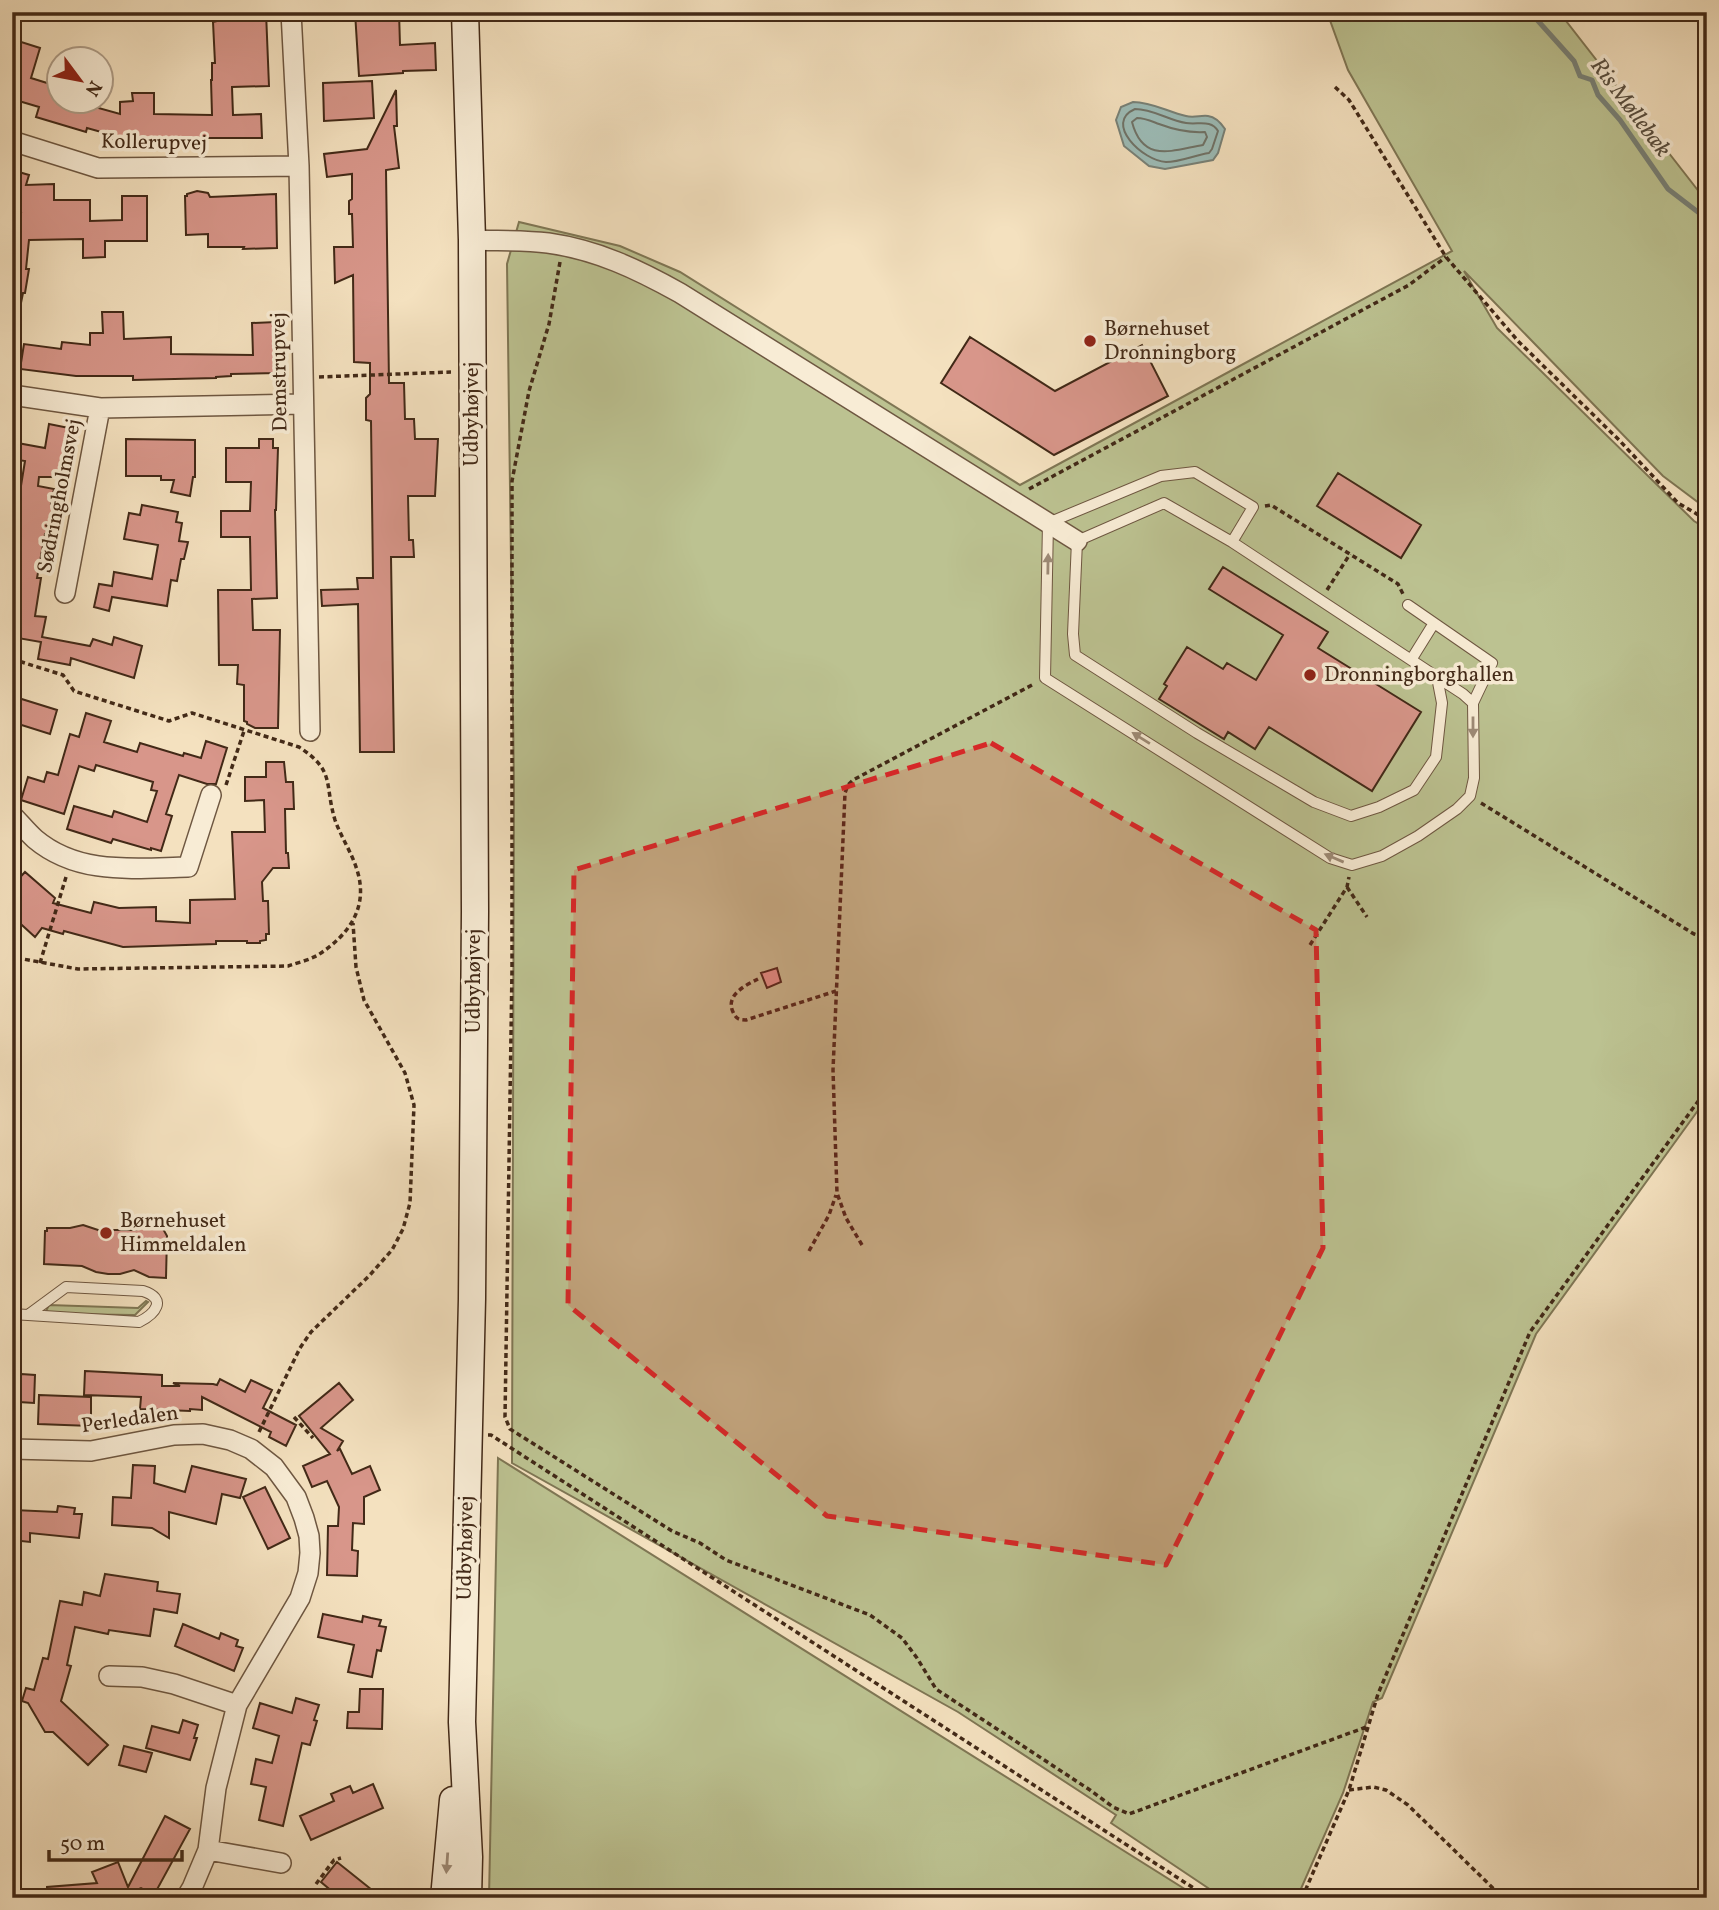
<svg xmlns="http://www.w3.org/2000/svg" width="1719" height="1910" viewBox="0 0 1719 1910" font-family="Vollkorn,serif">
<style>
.green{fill:#bcc291;stroke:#7f7654;stroke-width:2}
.water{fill:#9cbcb7;stroke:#788177;stroke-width:2}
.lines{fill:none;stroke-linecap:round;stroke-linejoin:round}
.shore{stroke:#6f7267;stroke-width:2}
.stream{stroke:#788177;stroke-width:5}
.building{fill:#d8968a;stroke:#422917;stroke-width:2}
.lane-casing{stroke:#6e5741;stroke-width:12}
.street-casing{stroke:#6e5741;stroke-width:22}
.secondary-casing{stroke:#422917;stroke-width:29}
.path{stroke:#422917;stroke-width:3.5;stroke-dasharray:5 3.5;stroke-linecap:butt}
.lane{stroke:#f8ecd5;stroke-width:10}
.street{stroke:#f8ecd5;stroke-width:19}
.secondary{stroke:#f8ecd5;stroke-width:26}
.oneway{fill:#9d8a76}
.marked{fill:#d62828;fill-opacity:0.2;stroke:#d62828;stroke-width:5;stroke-dasharray:14 9;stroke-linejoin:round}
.poi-dot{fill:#8f2418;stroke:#f8ecd5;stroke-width:2.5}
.labels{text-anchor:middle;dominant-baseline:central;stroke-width:7;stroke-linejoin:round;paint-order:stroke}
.street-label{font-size:21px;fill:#422917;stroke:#f8ecd5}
.poi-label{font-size:21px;fill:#422917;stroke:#f8ecd5;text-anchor:start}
.water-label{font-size:23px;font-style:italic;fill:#584e3f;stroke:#f8ecd5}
</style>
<rect width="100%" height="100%" fill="#f4e1bf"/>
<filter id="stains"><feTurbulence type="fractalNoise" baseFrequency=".00286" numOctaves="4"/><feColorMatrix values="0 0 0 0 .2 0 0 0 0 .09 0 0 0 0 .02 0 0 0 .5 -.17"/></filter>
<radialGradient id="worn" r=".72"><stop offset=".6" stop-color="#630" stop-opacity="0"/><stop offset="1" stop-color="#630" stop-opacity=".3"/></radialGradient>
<path class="green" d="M1327,12H1559L1707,202V509L1663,476L1464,271L1497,328L1694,521L1707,529V1098L1536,1334L1382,1698L1373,1702L1343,1793L1300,1891L1296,1898H1223L1111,1823L1116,1815L958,1712L512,1463L514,786L507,264L519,222L620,246L680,272L1020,485L1452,251L1348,70Z
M146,1301L148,1302L135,1315L54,1314L46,1311L49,1305L138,1308Z
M498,1458L1199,1898H489Z"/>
<path class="water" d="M1133,102C1152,102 1168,112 1186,116C1194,118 1201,115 1208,116C1216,117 1221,123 1225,129L1218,153L1213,160L1165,169L1149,166L1124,146L1116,120L1121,107Z"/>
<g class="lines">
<path class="shore" d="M1135,109C1153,109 1168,120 1186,123C1198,125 1211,119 1218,131L1212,149L1209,153C1195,155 1180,162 1166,162C1143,161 1103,123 1135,109Z
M1137,118C1145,118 1151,121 1159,124C1175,130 1189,133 1205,132L1207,137L1203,145C1173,150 1143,164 1132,122Z"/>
<path class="stream" d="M1530,12L1574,61L1580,76L1592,80L1598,95L1620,120L1668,189L1707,219"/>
</g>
<path class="building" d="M266,12L269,86L232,87L233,115L261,114L262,138H163V140H112V135L87,128L86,132L36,117L39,107L12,99V39L40,48L31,78L60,87V102H77L120,114V102L133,101L132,93H154V114L212,115L211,80H212V63H215L213,22L233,17V14Z
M355,12H399L400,45L435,43L436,70L403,71V73L359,76Z
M372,81L374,118L324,121L323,83Z
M396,90L397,126H394L399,168L386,170L389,383H404L405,419H414L415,439H438L435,496H408L409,540H413L414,557H391L394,752H360L358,604L322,606L321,590L358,589L357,578H373L371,421L366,420V398L370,394V363L354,362L353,275L335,283L334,247H353L352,214H349V201L352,199V174L327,177L324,154L367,149Z
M12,170L29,175L26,185L54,184V200H90V221L122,220V196H147V241H105V257L83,258V239L29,240L26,269H29L25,293H23L21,303L12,302V242L21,213L18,212L16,219L12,218Z
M197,191L208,193L210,197L276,194L277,248L243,249L244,247H208V234L186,235L185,196H187V194Z
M102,312H123L124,339L171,337V354L253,355L252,323L276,322L277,373L231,374V376L216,377V378L133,380V376H76L20,369L24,344L61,349L62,342L90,345V333H103Z
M970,337L1055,391L1142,345L1168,396L1054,455L941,383Z
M49,424L69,428L62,473L57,472L56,477H39L38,486L54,489L51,504L56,505L52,526H50L49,534H45L37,578H41L35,616L46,617L42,637L90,646L93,639L112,645L114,637L142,646L134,678L71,658L70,665L38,659L41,642L12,637V577L20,537L12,535V497L19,498L25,461L12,459V442L45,448Z
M126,439L195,440V477H193L190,496L171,492L174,480H161V476H126Z
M259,439H273V448H278L276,510H275L277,598L252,599L253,630H280L278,728H255L247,724V722L244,721V685L237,684L238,665H219L218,590H251L250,537H221V511H250L251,482H226V448H259Z
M1338,473L1421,525L1401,558L1317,506Z
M142,505L178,512L176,522L182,523L179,541L188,542L184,559H181L177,581L171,580L167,606L112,597L109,611L94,607L99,584L112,586L114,572L152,579L158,545L124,539L129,513L140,515Z
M1223,567L1328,632L1318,648L1421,712L1372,791L1269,727L1255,749L1228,732L1224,739L1159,699L1167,686L1164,684L1187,647L1223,669L1227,663L1256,680L1283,635L1209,589Z
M12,696L57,710L50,734L12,722Z
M86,713L111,721L104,742L137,752L140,743L183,756L184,753L201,758L206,741L227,748L216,784H207L179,775L166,814L172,816L161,851L151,848V850L113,839L111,843L67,829L74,806L112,817L114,811L147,822L157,791L151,790L153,782L96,765L94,771L79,766L64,814L21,800L28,777L44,782L47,772L58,775L70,734L79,737Z
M266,762H284L286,782H293L294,809H285L286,853H288L289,868H273L262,882L263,901H268L269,934H266V940L260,941V943H247V941H216V944L123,947L64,931L63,934L42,928L35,937L12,916V886L25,872L55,898L53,903L91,913L94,902L119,908L156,907V921L190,923V900L235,899L232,832H265L264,800L245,801V777H266Z
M777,968L781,982L767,988L761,973Z
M83,1225L98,1230H135L144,1227L156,1225L162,1227L167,1236L166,1278L149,1277L134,1270L120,1274H108L96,1272L82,1266L44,1264L45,1231H47V1228H70Z
M85,1371L162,1375V1386H180L173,1383L213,1384L217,1385L220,1379L245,1392L251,1380L272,1390L263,1408L296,1425L286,1446L269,1437L271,1432L202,1397V1410L190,1409V1411L140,1409L141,1397L84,1395Z
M21,1374L35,1375L34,1403L19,1402Z
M339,1383L353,1400L321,1428L343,1441L337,1451L340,1449L352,1474L370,1466L380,1490L364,1497V1524L353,1523L352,1550L358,1551L357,1576L327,1575L328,1526H338L339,1507L327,1481L312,1487L303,1466L330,1454L299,1416Z
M39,1395L91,1397V1426L38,1424Z
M133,1465L155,1466L154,1483L185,1492L192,1466L246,1479L240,1498L222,1494L216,1524L169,1512V1538L152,1528L112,1525L113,1497L131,1498Z
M265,1487L290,1538L268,1549L243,1497Z
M58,1506L75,1508L74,1514H82L79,1538L30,1533V1542L12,1540L14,1510L57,1512Z
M105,1574L158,1582L157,1591L180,1594L177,1613L154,1609L150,1636L109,1630L108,1634L75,1627L67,1665L71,1666L61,1701L108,1745L88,1765L53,1732H45L28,1703L22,1701L26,1688L34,1690L43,1658L48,1659L60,1601L82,1605L84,1592L100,1596Z
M323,1614L362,1622L363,1616L371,1618L381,1620L379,1626L386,1627L381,1651L377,1650L372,1677L348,1672L354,1645L318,1637Z
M183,1624L219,1639L221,1633L238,1640L236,1646L243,1648L234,1671L175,1646Z
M360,1689H383L382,1729L347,1728L348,1712H359Z
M296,1698L319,1705L314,1720L317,1721L310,1745L302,1743L283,1826L259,1820L266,1787L251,1784L256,1759L272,1763L279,1736L253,1728L260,1703L292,1713Z
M183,1720L198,1725L194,1738H197L190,1760L146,1748L152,1726L179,1733Z
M124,1746L152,1753L146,1772L119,1765Z
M373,1784L383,1808L311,1840L300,1816L334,1801L331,1794L350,1786L353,1793Z
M165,1816L190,1829L154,1895L141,1888L118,1898H47V1887L97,1883L92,1872L118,1862L128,1887Z
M337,1862L382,1898H340L321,1882Z"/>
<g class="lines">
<g class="lane-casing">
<path id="lane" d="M1164,503L1232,542L1437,677L1442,703L1436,757L1414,790L1379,807L1351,816L1314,802L1197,733L1075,655L1073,634L1077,541Z
M1232,542L1253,507L1195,472L1161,476L1048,523L1045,678L1330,858L1352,865L1382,856L1418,836L1457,809L1470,796L1474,778L1473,703L1463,694L1437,677
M1408,605L1492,663L1473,703
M1411,660L1434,623
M12,1314L28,1315L139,1322C155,1314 168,1299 143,1291L66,1287L28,1315"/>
</g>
<g class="street-casing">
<path id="street" d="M291,12L299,166L310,731
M12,141L98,168L299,166
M472,240C497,241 523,240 548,243C597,250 637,269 680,293L1077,541
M12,395L100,408L303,404
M65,593L100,408
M12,815C20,823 27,832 35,839C79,876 135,868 188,867L211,795
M12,1449L91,1451L174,1435L203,1434L230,1440L251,1449L274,1467L296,1497L304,1518L309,1536L310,1553L308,1573L300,1598L237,1705L216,1788L208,1850L192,1888L186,1898
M109,1676L142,1677L174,1684L237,1705
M208,1850L281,1863"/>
</g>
<g class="secondary-casing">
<path id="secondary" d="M465,12L472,240L475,911L472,1299L462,1722L469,1857L468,1898
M444,1898L453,1800"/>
</g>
<path class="path" d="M1335,87L1349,100L1446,257L1518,341L1619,440L1678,503L1707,520
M560,262L549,324L529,391L512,481V970L505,1417L510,1429L672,1531L700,1543L726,1560L870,1615L902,1638L917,1658L936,1689L1090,1790L1113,1807L1129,1814L1369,1726
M319,377L451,372
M1029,489L1409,285L1446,257
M1265,506L1271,505L1398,584L1403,594
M1327,590L1350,554
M12,659L63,675L74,691L169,721L192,713L299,747C336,771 324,784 335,820C341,837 352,853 357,870C369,907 349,935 318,955C309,960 297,963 288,966L78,969L12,957
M226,785L244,731
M1481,803L1694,934L1707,938
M1347,887L1367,917
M1310,945L1347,887L1349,877
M40,963L66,877
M758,979C746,985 725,995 733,1012C736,1019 739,1020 746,1020L836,991
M862,1245L846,1218L837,1193L833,1070L845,793L848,785L853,780L1034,684
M809,1251L829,1215L836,1195
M294,1417L313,1438
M259,1432L300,1348L311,1332L369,1276L392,1250L403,1229L410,1203L414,1105L405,1073L364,1000L356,967L353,923
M488,1435H491L1209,1898
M1349,1790L1373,1787L1386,1790L1408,1805L1503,1898
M316,1884L334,1860L341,1858
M1302,1898L1349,1790L1378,1694L1530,1332L1707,1089"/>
<use href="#lane" class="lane"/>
<use href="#street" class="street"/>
<use href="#secondary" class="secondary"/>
</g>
<defs><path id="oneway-solid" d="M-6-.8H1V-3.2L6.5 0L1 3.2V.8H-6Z" transform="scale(1.75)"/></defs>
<g class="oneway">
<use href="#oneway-solid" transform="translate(1048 564) rotate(-89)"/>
<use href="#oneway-solid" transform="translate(1473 727) rotate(90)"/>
<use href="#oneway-solid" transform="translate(1141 738) rotate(-148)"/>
<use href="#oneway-solid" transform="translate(1334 858) rotate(-157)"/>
<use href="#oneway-solid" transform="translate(447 1863) rotate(94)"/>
</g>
<path class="marked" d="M991,743L1316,930L1323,1248L1166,1565L827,1516L568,1305L574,870Z"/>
<g class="poi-dot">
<circle cx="1090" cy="341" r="7"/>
<circle cx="1310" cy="675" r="7"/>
<circle cx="106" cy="1233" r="7"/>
</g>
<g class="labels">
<g class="street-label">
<text transform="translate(154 143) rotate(1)">Kollerupvej</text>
<text transform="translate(280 372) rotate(-91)">Demstrupvej</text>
<text transform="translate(472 414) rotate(-90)">Udbyhøjvej</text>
<text transform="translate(60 496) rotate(-79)">Sødringholmsvej</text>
<text transform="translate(474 981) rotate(-90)">Udbyhøjvej</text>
<text transform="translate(130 1420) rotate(-8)">Perledalen</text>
<text transform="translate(466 1548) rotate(-89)">Udbyhøjvej</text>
</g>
<g class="poi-label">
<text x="1104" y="329">Børnehuset<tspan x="1104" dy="24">Dronningborg</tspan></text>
<text x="1324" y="675">Dronningborghallen</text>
<text x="120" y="1221">Børnehuset<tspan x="120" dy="24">Himmeldalen</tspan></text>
</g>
<g class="water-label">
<text transform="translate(1630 108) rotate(53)">Ris Møllebæk</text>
</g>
</g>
<rect width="1719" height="1910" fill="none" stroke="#f4e1bf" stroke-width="42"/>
<rect x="14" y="14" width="1691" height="1882" fill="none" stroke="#422917" stroke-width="3.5"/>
<rect x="21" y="21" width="1677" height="1868" fill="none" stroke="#422917" stroke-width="2"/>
<g transform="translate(80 80) rotate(122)"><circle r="33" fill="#f8ecd5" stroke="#af9e89" stroke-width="2"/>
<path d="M0-5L12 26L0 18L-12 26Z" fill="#8f2418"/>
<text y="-10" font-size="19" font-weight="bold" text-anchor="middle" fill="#422917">N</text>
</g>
<path d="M49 1850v10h133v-10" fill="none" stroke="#422917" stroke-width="3.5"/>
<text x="60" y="1850" font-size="21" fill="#422917" stroke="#f8ecd5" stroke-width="5" paint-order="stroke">50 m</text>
<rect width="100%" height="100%" filter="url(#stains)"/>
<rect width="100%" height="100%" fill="url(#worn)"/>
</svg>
